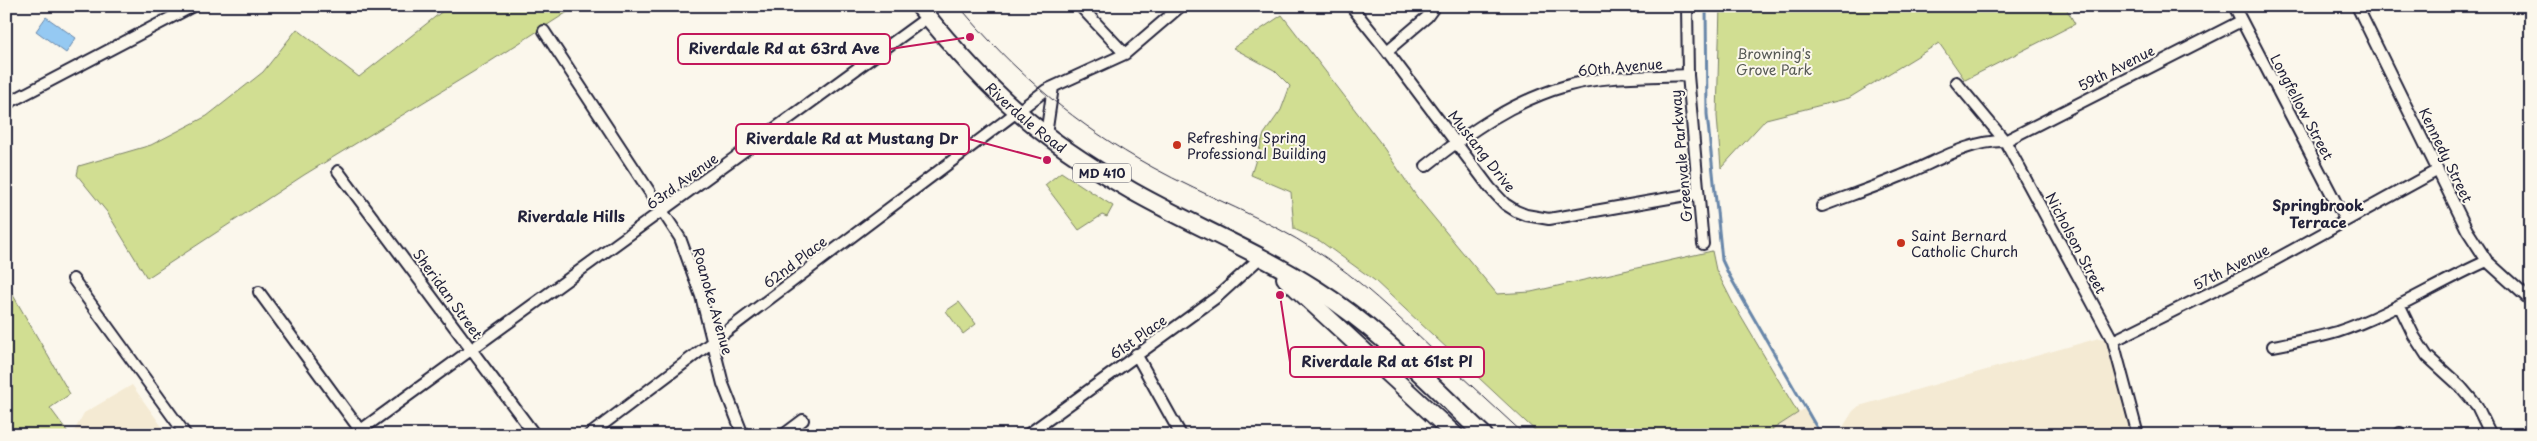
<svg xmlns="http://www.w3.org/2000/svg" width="2537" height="441" viewBox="0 0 2537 441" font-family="'Playpen Sans',sans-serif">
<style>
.built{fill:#f4ead3}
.green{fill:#d1de92;stroke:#7a8066}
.water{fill:#95c9f2;stroke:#6786a9}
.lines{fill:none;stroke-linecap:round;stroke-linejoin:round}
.stream{stroke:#6786a9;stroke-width:3}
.minor-casing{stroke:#22223b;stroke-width:14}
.primary-casing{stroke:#22223b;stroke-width:20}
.minor{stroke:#fbf7ec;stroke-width:10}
.primary{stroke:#fbf7ec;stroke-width:16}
.tram{stroke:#22223b;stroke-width:1}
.poi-dot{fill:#c8321e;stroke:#fbf7ec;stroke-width:2}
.labels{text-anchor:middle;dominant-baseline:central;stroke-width:4;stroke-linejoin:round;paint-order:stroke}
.shield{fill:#fbf7ec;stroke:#636270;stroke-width:1}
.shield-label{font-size:12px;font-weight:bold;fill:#22223b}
.park-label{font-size:14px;fill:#575a55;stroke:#fbf7ec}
.street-label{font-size:14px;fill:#22223b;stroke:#fbf7ec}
.poi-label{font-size:14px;fill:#22223b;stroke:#fbf7ec;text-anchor:start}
.neighbourhood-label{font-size:15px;font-weight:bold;fill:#22223b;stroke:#fbf7ec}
.leader{fill:none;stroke:#c2185b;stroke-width:2}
.callout-dot{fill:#c2185b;stroke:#fbf7ec;stroke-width:2}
.callout{fill:#fbf7ec;stroke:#c2185b;stroke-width:2}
.callout-label{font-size:15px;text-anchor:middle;font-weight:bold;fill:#22223b}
</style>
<rect width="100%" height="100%" fill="#fbf7ec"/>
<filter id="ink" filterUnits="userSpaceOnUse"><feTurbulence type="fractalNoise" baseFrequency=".02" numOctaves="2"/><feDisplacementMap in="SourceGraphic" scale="10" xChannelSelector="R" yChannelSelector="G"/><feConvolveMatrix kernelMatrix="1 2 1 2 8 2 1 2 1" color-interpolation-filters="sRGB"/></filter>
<g filter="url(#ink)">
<path class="built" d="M2099,338L2113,341L2138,435H1838L1853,411L1859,406Z
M132,385L168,435H72L84,413Z
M1806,408L1821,435H1764L1798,413Z"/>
<path class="green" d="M449,6H577L491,61L304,175L147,278L107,212L77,175L79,166L151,145L207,116L263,72L297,29L359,77Z
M1720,6H2065L2075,24L1965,80L1939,43L1849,98L1766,119L1721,168L1717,116Z
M1282,15L1379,141L1417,197L1497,294L1531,292L1712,251L1716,270L1734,305L1798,413L1764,435H1540L1374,280L1320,241L1294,229L1291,192L1251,175L1264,134L1281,110L1290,86L1274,70L1233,48Z
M1061,172L1113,206L1107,217L1102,215L1079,230L1045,185Z
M6,283L70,394L50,408L70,435H6Z
M959,302L976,324L963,334L946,311Z"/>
<path class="water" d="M46,17L76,38L66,53L36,31Z"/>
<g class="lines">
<path class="stream" d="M1706,6L1707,114L1722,260L1729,275L1821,435"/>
<g class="minor-casing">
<path id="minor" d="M1080,6L1125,54
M1351,6L1387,51L1490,188L1505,204L1516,211L1526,215L1549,219L1698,193
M1687,6L1688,75L1703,244
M2234,6L2345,220
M2357,6L2467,230L2487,261L2531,301
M544,31L680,238L701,296L723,384L743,435
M1387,51L1427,17L1435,6
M1956,82L2005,141L2113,341L2138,435
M6,104L193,6
M1046,135L1053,87
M1426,166C1469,132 1513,101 1566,86C1604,75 1648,77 1688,75
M338,171L535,435
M1822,206C1848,196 1875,187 1901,176C1934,163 1969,140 2005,141L2241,21
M73,279L186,435
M259,292L360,430
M2399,305L2414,336L2427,356L2461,387L2477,406L2491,435
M2113,341L2258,269L2438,170
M2273,346C2294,342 2316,338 2337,332C2389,315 2437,283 2487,261
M1136,354L1181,435
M354,435L928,17
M589,435L1046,90L1125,54L1181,6
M783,435L803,420
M1027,435L1217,297L1261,257
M2398,435L2400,433"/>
</g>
<g class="primary-casing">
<g id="primary">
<path id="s1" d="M919,6C949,43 981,80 1017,111C1051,142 1092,168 1132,191C1192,225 1257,251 1316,289C1378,328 1431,385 1484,435"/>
<path d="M1285,278L1455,435"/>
</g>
</g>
<use href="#minor" class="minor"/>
<use href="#primary" class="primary"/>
<path class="tram" d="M959,6C1014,72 1077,126 1152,167C1206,197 1265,217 1316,251C1360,279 1396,315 1434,351C1464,379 1495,407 1525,435"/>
</g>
</g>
<g class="poi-dot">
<circle cx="1177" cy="145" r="5"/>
<circle cx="1901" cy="243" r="5"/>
</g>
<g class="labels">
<rect class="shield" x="1073" y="163.5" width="58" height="19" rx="4"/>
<g class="shield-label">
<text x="1102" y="173">MD 410</text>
</g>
<g class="park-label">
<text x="1774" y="53">Browning's<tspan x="1774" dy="16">Grove Park</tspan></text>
</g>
<g class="street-label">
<text transform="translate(1620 67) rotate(-5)">60th Avenue</text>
<text transform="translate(2116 68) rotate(-27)">59th Avenue</text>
<text transform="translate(2302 107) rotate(62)">Longfellow Street</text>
<text stroke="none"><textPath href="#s1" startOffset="155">Riverdale Road</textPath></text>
<text transform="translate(1482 151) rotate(52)">Mustang Drive</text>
<text transform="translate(2446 155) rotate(64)">Kennedy Street</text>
<text transform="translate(1681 156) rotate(-95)">Greenvale Parkway</text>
<text transform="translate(682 181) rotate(-36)">63rd Avenue</text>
<text transform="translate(2076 243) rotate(62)">Nicholson Street</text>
<text transform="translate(795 262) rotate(-37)">62nd Place</text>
<text transform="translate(2231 267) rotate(-27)">57th Avenue</text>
<text transform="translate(448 294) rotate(54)">Sheridan Street</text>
<text transform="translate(713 301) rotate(74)">Roanoke Avenue</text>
<text transform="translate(1138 337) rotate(-35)">61st Place</text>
</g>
<g class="poi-label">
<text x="1187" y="137">Refreshing Spring<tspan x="1187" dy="16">Professional Building</tspan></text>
<text x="1911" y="235">Saint Bernard<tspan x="1911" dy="16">Catholic Church</tspan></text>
</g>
<g class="neighbourhood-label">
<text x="2318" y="204">Springbrook<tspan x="2318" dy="17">Terrace</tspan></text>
<text x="571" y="215">Riverdale Hills</text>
</g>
</g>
<path class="leader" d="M970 37L890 49M1047 160L969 139M1280 295L1290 362"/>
<g class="callout-dot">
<circle cx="970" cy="37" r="5"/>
<circle cx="1047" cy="160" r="5"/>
<circle cx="1280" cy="295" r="5"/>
</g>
<g class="callout">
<rect x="678" y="34" width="212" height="30" rx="5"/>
<rect x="736" y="124" width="233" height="30" rx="5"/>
<rect x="1290" y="347" width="194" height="30" rx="5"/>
</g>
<g class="callout-label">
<text x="784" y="54">Riverdale Rd at 63rd Ave</text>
<text x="852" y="144">Riverdale Rd at Mustang Dr</text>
<text x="1387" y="367">Riverdale Rd at 61st Pl</text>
</g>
<rect width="2537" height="441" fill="none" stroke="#fbf7ec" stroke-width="25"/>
<rect x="12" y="12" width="2512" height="416" fill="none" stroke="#22223b" stroke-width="2" filter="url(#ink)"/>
</svg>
